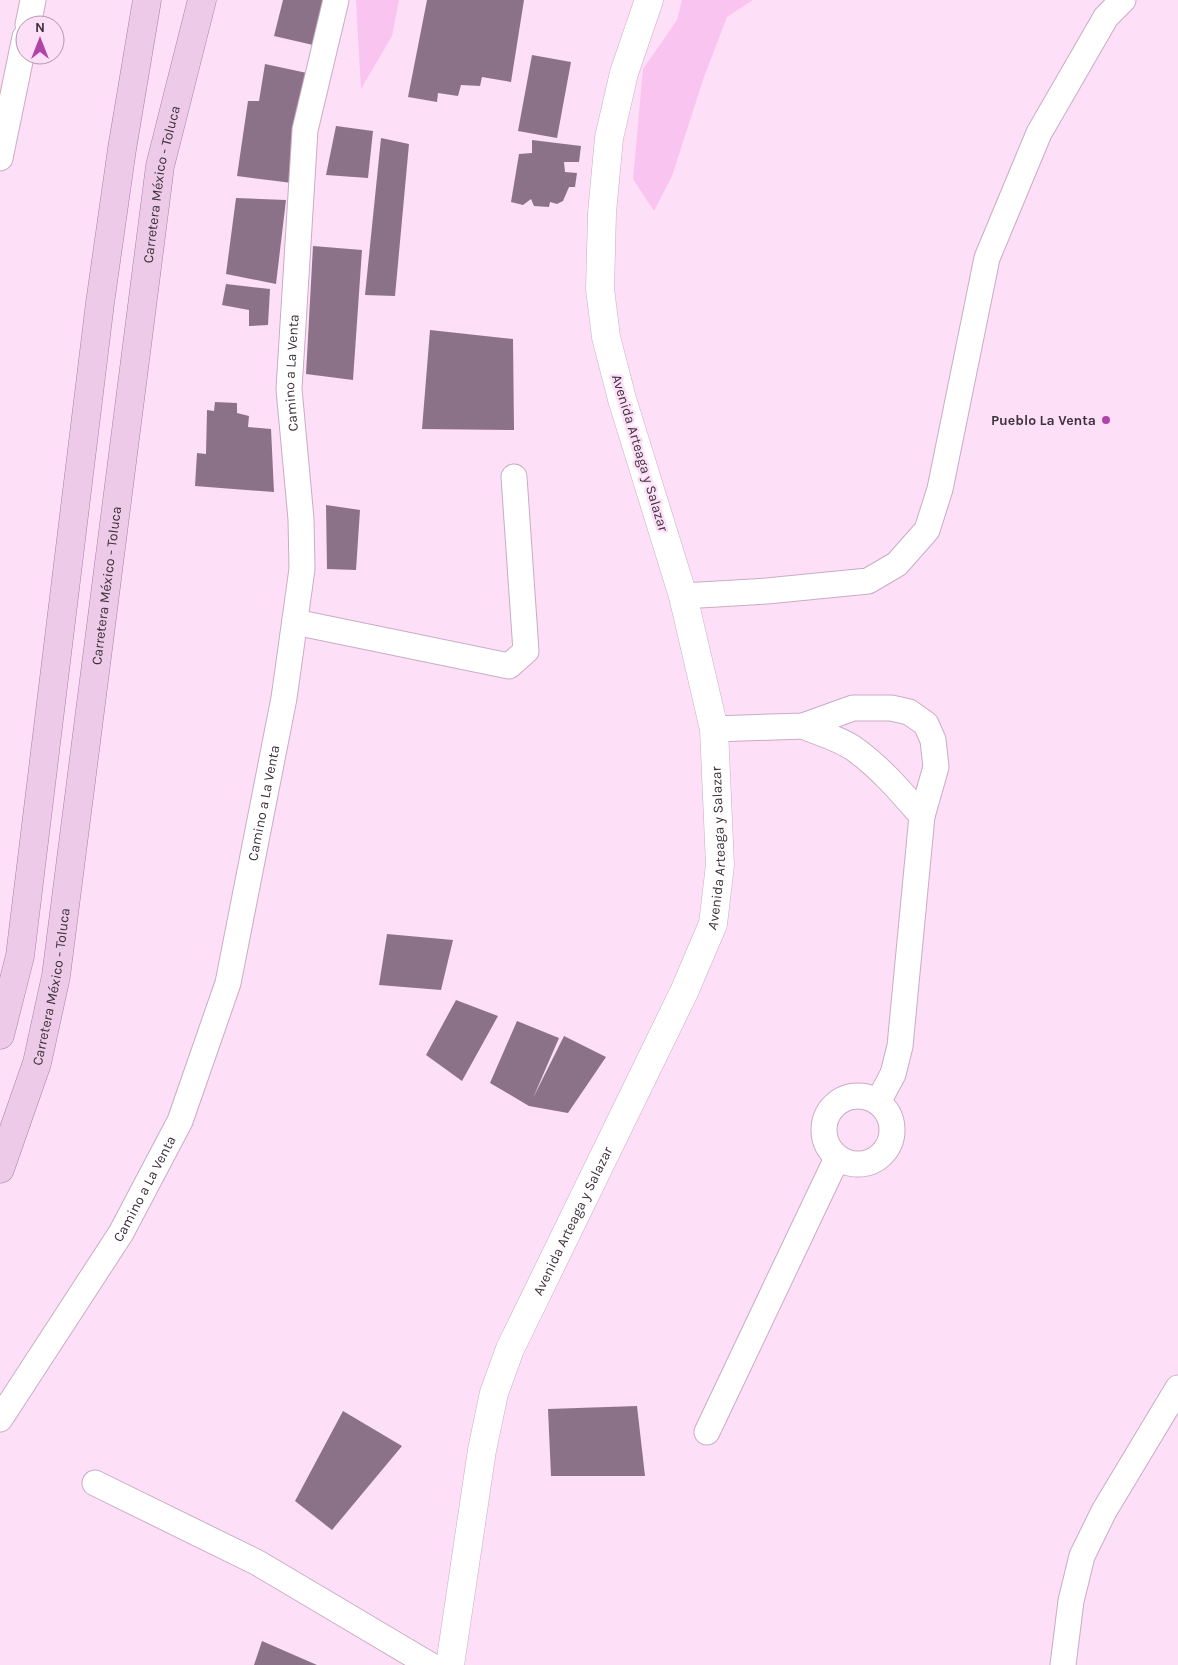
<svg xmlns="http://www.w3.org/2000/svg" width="1178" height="1665" viewBox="0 0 1178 1665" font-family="Karla,sans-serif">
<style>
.green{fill:#f9c4f0}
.building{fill:#8c7288}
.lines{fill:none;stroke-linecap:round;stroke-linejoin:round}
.street-casing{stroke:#c9acc4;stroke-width:27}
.secondary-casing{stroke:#c9acc4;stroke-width:29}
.primary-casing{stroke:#a77ea1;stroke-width:29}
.street{stroke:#fff;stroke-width:25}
.secondary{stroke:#fff;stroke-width:28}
.primary{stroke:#edcbe8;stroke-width:28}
.poi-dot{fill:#b045a6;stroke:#fddff8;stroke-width:2}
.labels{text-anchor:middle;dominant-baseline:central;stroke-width:5;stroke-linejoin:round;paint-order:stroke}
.street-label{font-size:14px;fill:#3c303a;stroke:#fddff8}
.poi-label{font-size:14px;font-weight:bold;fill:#3c303a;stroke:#fddff8;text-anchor:end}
</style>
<rect width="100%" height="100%" fill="#fddff8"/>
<path class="green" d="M356,0H399L392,36L361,89Z
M682,0H753L727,17L704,77L672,176L654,211L633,179L643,69L677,20Z"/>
<path class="building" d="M283,0H323L313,45L274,36Z
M427,0H524L511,82L482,77L480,86L461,85L458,96L438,93L437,102L408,97Z
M532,55L571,62L557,138L518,131Z
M265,64L307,73L292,183L237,176L248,101H259Z
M336,126L373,131L368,178L326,175Z
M381,138L409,144L395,296L365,295Z
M532,140L581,146L579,162H564L565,172L577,173L575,187H569L563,201L557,204L550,202L549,207L534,206L531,199L523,205L511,202L519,154L532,153Z
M236,198L286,200L276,284L226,274Z
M313,246L362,250L353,380L306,374Z
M226,284L270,289L268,325L249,326V310L222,305Z
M430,330L513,339L514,430L422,429Z
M215,402L237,403V413L249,416L248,427L271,429L274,492L195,486L197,453L206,454L207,410L214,411Z
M326,505L360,510L356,570L327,569Z
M387,934L453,940L441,990L379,985Z
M456,1000L498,1016L462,1081L426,1055Z
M517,1021L559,1038L533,1098L564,1036L606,1057L568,1113L529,1106L490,1083Z
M637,1406L645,1476H551L548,1409Z
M343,1411L402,1446L332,1530L295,1501Z
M262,1641L317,1665H254Z"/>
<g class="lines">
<g class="street-casing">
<g id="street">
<path d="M28,25L33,0"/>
<path d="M0,158L25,37"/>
<path d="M683,596L767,591L868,581L897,564L927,530L940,489L987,258L1039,133L1106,17L1123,0"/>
<path d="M295,622L509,666L526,651L514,477"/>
<path d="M803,726C819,733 838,738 853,748C880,767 901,792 922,816"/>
<path d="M714,729L803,726L853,708H891L909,712L926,724L933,740L936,767L922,816L900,1046L893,1074L878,1102"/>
<circle cx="858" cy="1130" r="34"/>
<path id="s1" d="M0,1419L121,1233L180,1121L228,983L284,698L302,569L301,519L289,389L305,130L336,0"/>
<path d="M707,1432L837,1158"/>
<path d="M95,1483L258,1563L430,1665"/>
<path d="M1063,1665L1071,1601L1082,1556L1104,1511L1178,1388"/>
</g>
</g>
<g class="secondary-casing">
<g id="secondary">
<path id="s2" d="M450,1665L482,1450L494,1393L510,1349L684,992L713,924L720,865L714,729L683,596L622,399L606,337L600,289L602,213L609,138L624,73L649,0"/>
</g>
</g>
<g class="primary-casing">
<g id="primary">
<path d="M0,1035L20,956L100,303L122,149L147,0"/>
<path id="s3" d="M0,1169L37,1063L56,976L160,166L202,0"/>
</g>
</g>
<use href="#street" class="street"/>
<use href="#secondary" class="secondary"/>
<use href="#primary" class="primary"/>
</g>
<circle class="poi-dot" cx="1106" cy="420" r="5"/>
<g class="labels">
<g class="street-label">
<text stroke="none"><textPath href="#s3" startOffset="1000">Carretera México - Toluca</textPath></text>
<text stroke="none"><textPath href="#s1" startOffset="1112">Camino a La Venta</textPath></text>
<text transform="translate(640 453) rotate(73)">Avenida Arteaga y Salazar</text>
<text stroke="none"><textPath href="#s3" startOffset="595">Carretera México - Toluca</textPath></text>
<text stroke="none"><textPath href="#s1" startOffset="678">Camino a La Venta</textPath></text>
<text stroke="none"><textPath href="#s2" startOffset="870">Avenida Arteaga y Salazar</textPath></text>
<text stroke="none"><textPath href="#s3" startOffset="190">Carretera México - Toluca</textPath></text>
<text stroke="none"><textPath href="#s1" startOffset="272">Camino a La Venta</textPath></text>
<text stroke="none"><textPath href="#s2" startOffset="465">Avenida Arteaga y Salazar</textPath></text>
</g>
<g class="poi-label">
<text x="1096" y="420">Pueblo La Venta</text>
</g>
</g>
<g transform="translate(40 40)"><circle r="24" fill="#fddff8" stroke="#b099ac"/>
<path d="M0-4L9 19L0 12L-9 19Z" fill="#b045a6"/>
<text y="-8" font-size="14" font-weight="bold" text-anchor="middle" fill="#3c303a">N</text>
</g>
</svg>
